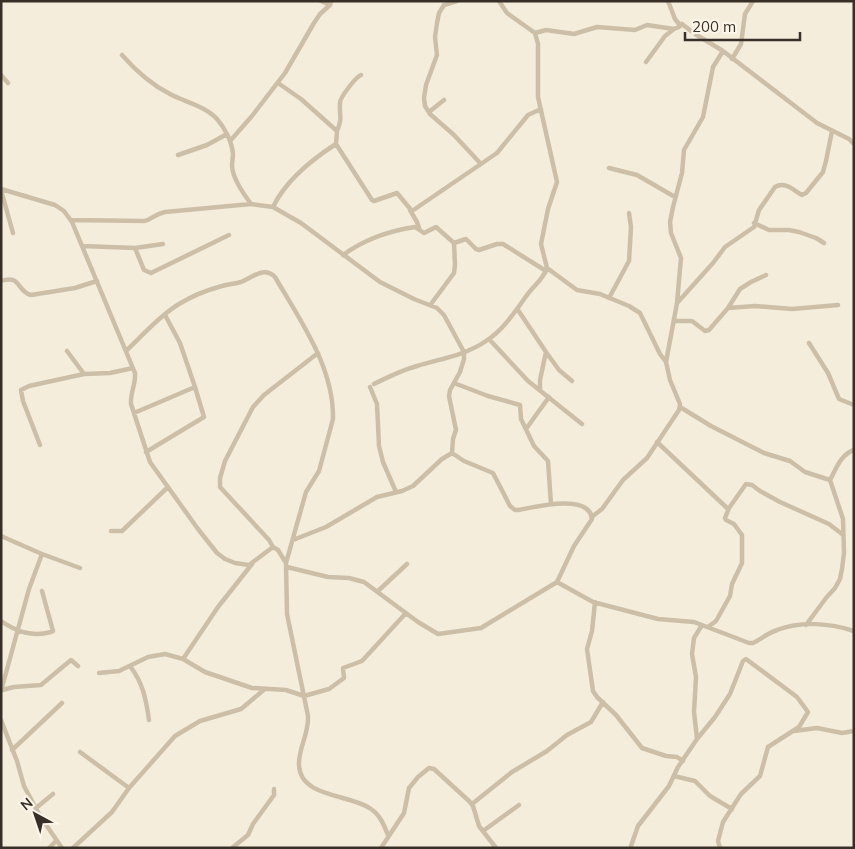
<svg xmlns="http://www.w3.org/2000/svg" width="855" height="849" viewBox="0 0 855 849" font-family="Mulish,sans-serif">
<style>
.lines{fill:none;stroke-linecap:round;stroke-linejoin:round}
.street{stroke:#cdbfa7;stroke-width:4.5}
</style>
<rect width="100%" height="100%" fill="#f4eddc"/>
<g class="lines">
<path class="street" d="M321,1L330,5L331,1
M457,1L444,5L439,13L437,23L435,37L437,55L426,85L424,98L425,106L430,114L454,135L481,164
M499,1L507,13L535,33L538,44V97L557,182L548,209L541,244L547,268L577,290L600,294L629,306L640,313L660,354L666,362L670,380L680,404L679,410L647,458L623,480L602,509L593,516
M668,1L675,19L679,24H682L695,34L723,51L817,123L849,139L854,144
M535,33L546,30L574,34L597,27L635,30L647,25L674,29L679,27L682,24
M122,55C136,71 150,84 170,94C185,102 205,106 217,119C225,128 232,142 233,154C233,158 232,162 232,166C233,179 243,193 251,204
M732,59L741,44L745,14L753,1
M646,62L665,36L674,29
M1,75L8,83
M278,83L301,99L337,131L336,144L372,200L374,201L397,193L412,211L497,153L528,115L541,109
M429,112L444,100
M337,131C343,116 339,117 340,103C340,97 356,77 361,75
M230,141L252,116L285,73L314,23L320,14L330,5
M178,155L207,145L227,134
M609,168L637,175L675,197
M1,189L55,205L64,211L72,222L135,373C136,384 130,393 131,404L150,462L198,529L217,553L225,559L235,563L249,565L273,547
M1,190L13,233
M273,207C286,180 311,160 336,144
M410,210L417,222L419,228
M71,220L144,221C152,220 154,214 165,212L251,204L273,207L301,223L380,282L414,299L437,308L444,315L464,352V359L460,372L450,390L449,396L456,430L453,439L452,453
M754,223L769,230H789L799,232L816,238L824,243
M454,243L466,239L476,249L479,250L497,244H503L546,271
M83,246L135,248L163,244
M135,248L144,270L151,273L229,235
M343,255C365,239 388,231 415,227L424,233L436,227L454,243L455,265L454,273L431,304
M1,281C21,274 17,292 31,295L75,288L97,281
M609,298L629,261L631,227L629,213
M678,302L713,263L725,247L754,227L759,210L775,187C785,181 793,190 802,195L806,193L823,172L826,161L832,131
M728,308L755,306L792,309L838,305
M518,310L546,352L540,380V390
M674,321H692L705,331L709,330L728,308L740,289L751,282L766,275
M489,339L528,381L582,424
M809,343L828,373L839,399L854,405
M127,350C143,335 159,316 179,304C192,296 207,290 222,286C228,284 235,284 241,282C253,277 264,266 275,277C300,320 334,367 333,419L319,471L306,492L286,563
M67,351L84,374L110,373L133,368
M546,352L559,370L572,381
M318,353L264,395L253,407L225,461L220,478V487L269,540L273,547L278,550L286,563L287,614L308,716C309,734 298,749 299,765C300,798 351,794 371,809C380,815 384,825 388,835
M666,362L677,303L681,258L671,233L670,222L673,207L682,173L684,150L703,117L713,67L723,51
M454,383L488,396L520,405L521,419L534,446L548,461L551,504
M374,384C388,377 402,370 417,366C440,359 466,355 486,341C504,329 514,313 527,295C534,285 543,280 547,268
M370,387L377,404L379,446L383,462L396,492
M680,407L711,426L764,453L790,461L805,472L830,480
M134,413L195,387L180,343L165,315
M526,429L549,397
M657,442L727,508
M40,445L23,401L21,390L29,386L84,374
M146,452L204,417L195,387
M111,531H122L168,487
M1,536L42,554L29,589L1,691
M293,540L326,527L377,497L402,491L413,486L442,459L452,453L464,461L493,473L510,506L515,510H519C534,507 590,493 592,519L574,546L557,582L593,602L658,619L694,622L749,643H753C761,639 768,633 777,630C801,621 830,623 854,631
M42,554L80,568
M287,567L328,577L349,578L364,582L418,622L438,634L481,628L557,582
M378,591L407,564
M595,602L592,631L587,649L593,691L597,697L616,715L642,748L666,756L677,757L683,761
M1,621C17,632 32,637 51,632L53,631L42,591
M806,625L826,598L835,588L840,579L842,569L844,553L843,519L830,480C836,469 841,454 854,450
M708,627L716,621L730,596L732,584L742,563V535L734,524L726,520L725,518L729,508L746,484L752,485L760,491L780,502L829,524L842,534
M183,659L218,607L252,564
M130,666C143,683 146,699 149,720
M99,673L119,671L148,657L165,654L183,659L205,672L252,688L286,690L304,696L329,689L344,678L343,668L362,661L406,613
M2,690L14,687L41,685L71,660L78,666
M1,720L17,761L24,786L40,816L62,848
M794,731L817,728L842,733L854,731
M697,739L694,712L696,677L692,654L694,638L702,625
M12,750L62,703
M80,752L129,788
M674,776L695,781L710,796L732,809
M472,804L512,772L547,751L567,735L591,722L603,702
M36,808L53,794
M483,831L519,805
M631,846L638,826L669,786L678,767L697,739L715,717L730,694L743,661L746,659L797,697L808,712L799,727L768,747L760,776L741,794L723,822L718,841L720,848
M49,848L56,841
M73,848L112,812L129,788L175,736L200,721L241,709L265,689
M232,848L248,835L253,824L274,795V789
M381,848L404,813L409,788L418,777L429,768L434,769L469,801L473,806L479,826L496,848"/>
</g>
<rect width="855" height="849" fill="none" stroke="#383028" stroke-width="5"/>
<g transform="translate(35 814) rotate(320)" stroke="#fbf6e9" stroke-width="4" paint-order="stroke">
<path d="M0-4L9 19L0 12L-9 19Z" fill="#383028"/>
<text y="-8" font-size="14" font-weight="bold" text-anchor="middle" fill="#383028">N</text>
</g>
<path d="M685 32v8h115v-8" fill="none" stroke="#383028" stroke-width="2.5"/>
<text x="692" y="32" font-size="15" fill="#383028" stroke="#fbf6e9" stroke-width="4" paint-order="stroke">200 m</text>
</svg>
